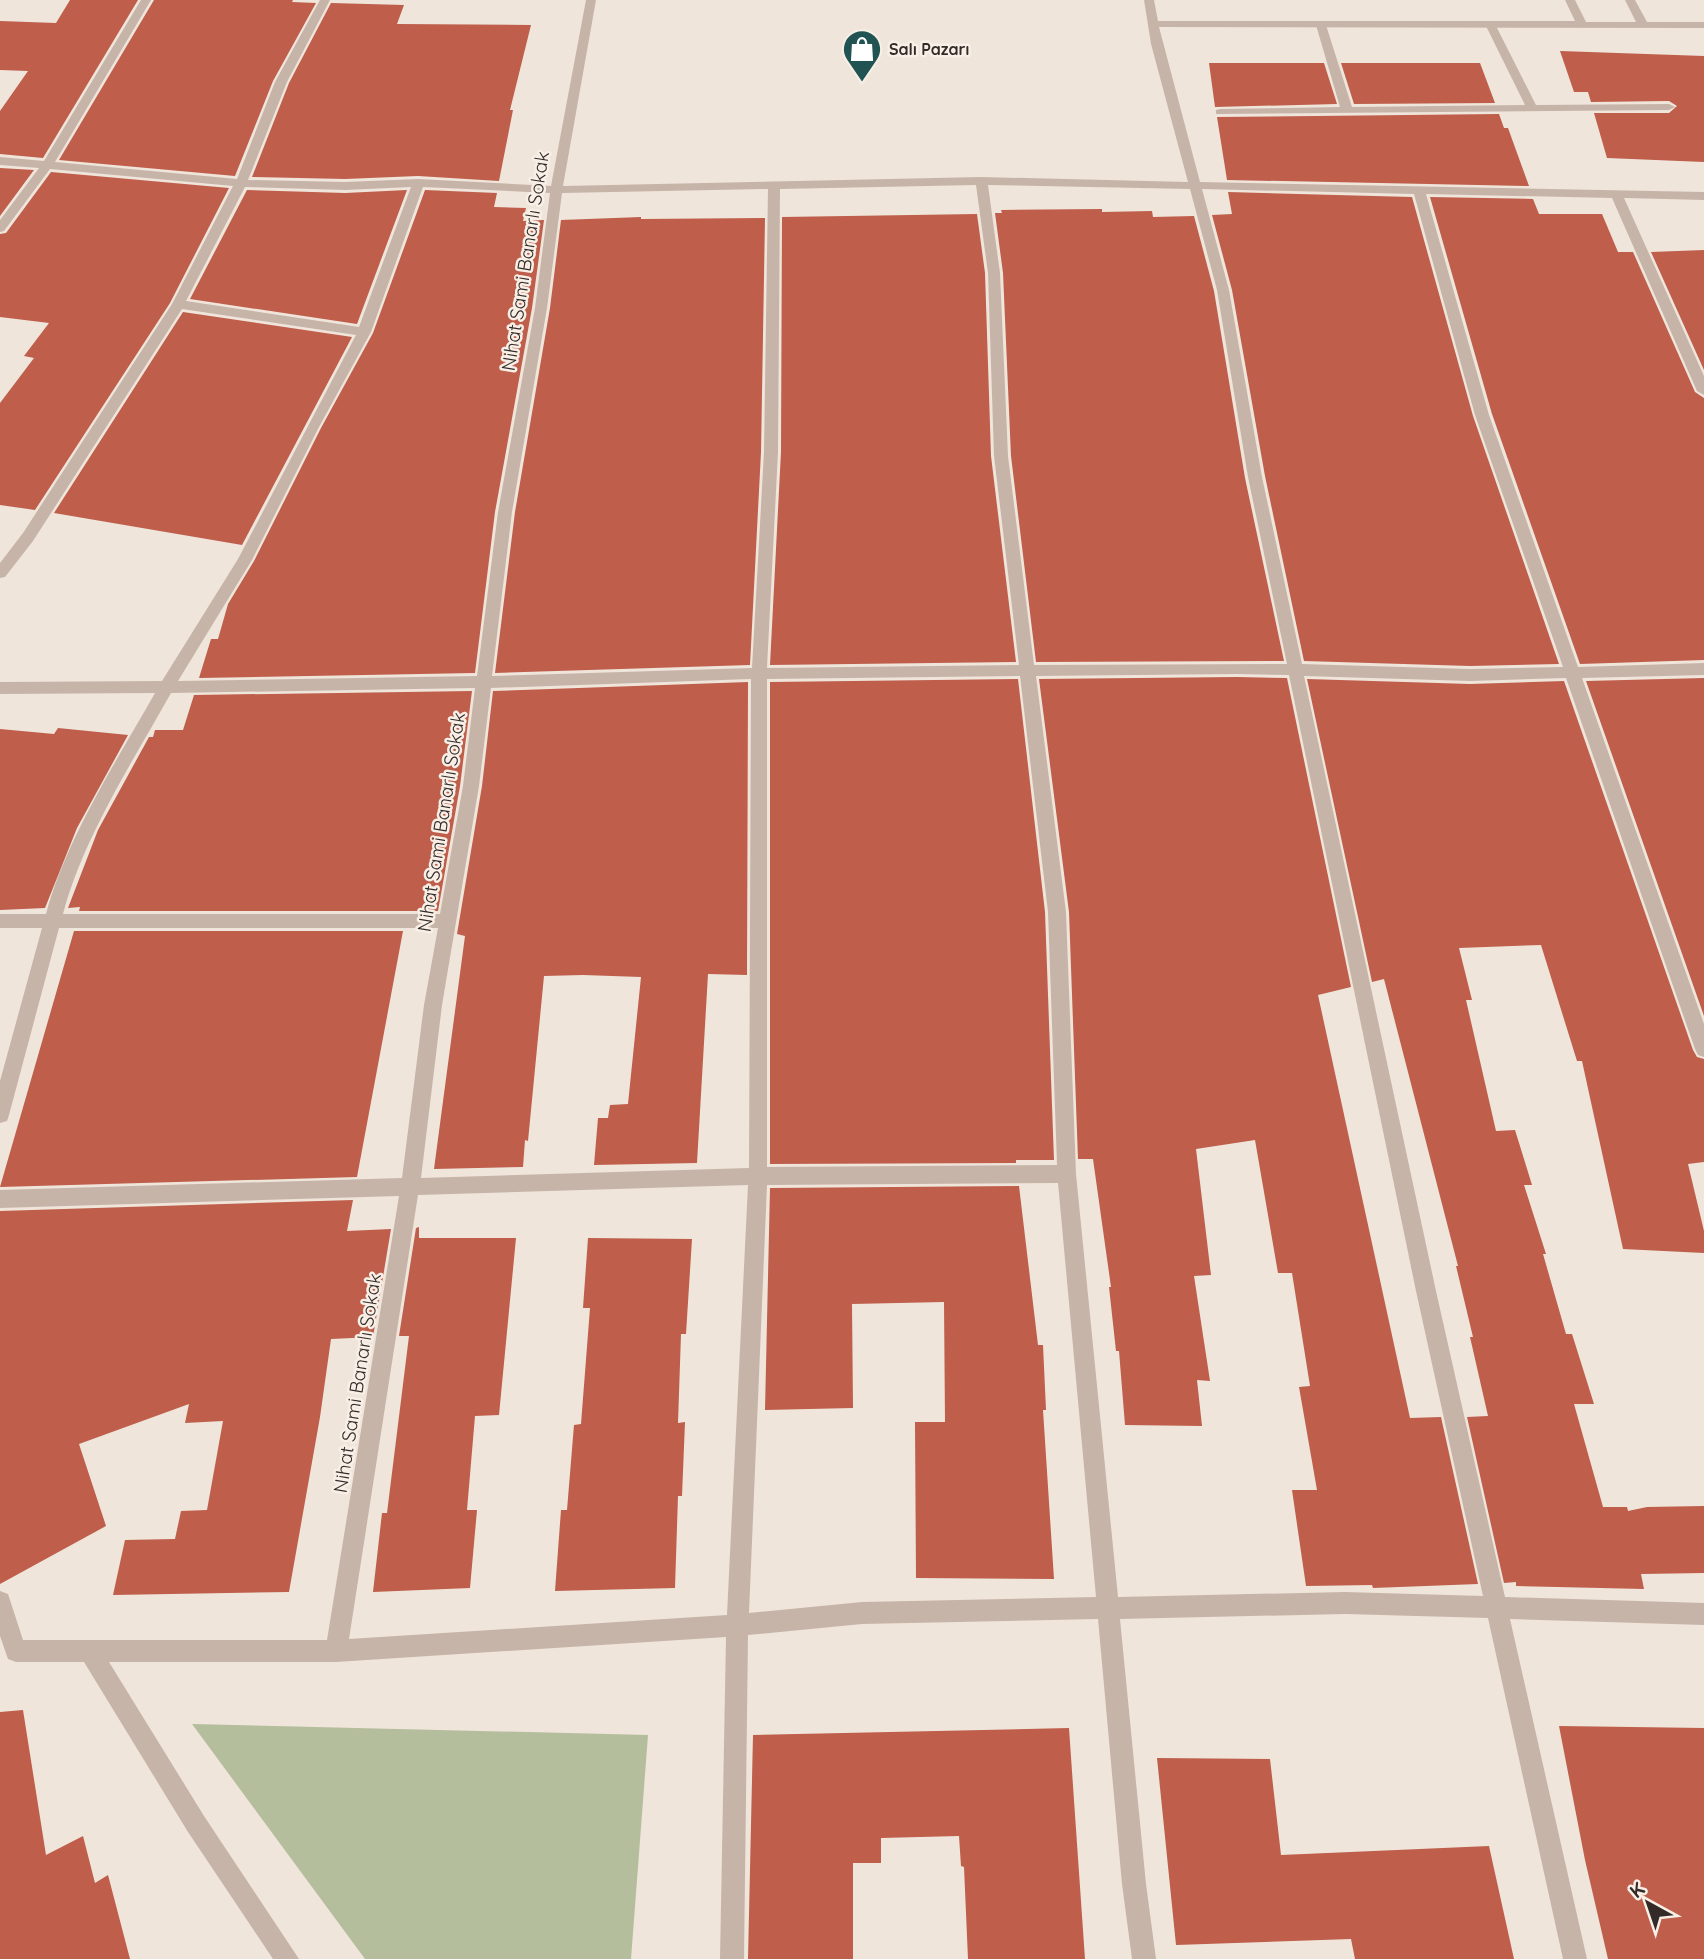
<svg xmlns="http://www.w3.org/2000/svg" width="1704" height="1959" viewBox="0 0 1704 1959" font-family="Quicksand,sans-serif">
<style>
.green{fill:#b5be9c}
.building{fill:#be5e4b}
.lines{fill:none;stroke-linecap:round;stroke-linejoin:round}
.service{fill:#c7b4a8;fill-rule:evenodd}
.minor{fill:#c7b4a8;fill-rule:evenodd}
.labels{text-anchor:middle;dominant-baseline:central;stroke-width:5;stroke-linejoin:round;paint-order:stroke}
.far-poi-label{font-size:16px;font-weight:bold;fill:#342b28;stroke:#f8efe7;text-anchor:start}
.street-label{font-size:19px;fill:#342b28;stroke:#f8efe7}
</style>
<rect width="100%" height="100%" fill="#f0e5db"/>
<path class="green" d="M192,1724L648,1735L631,1959H365Z"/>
<path class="building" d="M70,0H138L43,158L0,154V111L28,71L0,70V21L56,23Z
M154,0H293L292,2L316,3L273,81L235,176L59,160Z
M331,3L404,5L397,24L531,25L510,110H513L499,181L418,176L345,179L252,177L289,83Z
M1560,51L1704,56V162L1607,158L1594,113H1669L1677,106L1669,101L1591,102L1588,92H1574Z
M1209,63H1324L1337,104L1215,107Z
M1341,63H1480L1495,103L1354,104Z
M1499,114L1504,128H1508L1529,186L1227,180L1217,117Z
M0,168L34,170L0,216Z
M51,172L229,188L170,303L35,510L0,505V403L34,358L24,356L49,323L0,317V234L6,233Z
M247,190L345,193L407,190L357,324L190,299Z
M425,190L497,193L494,207L526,208L523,221L544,220L532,308L495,512L475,673L199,678L211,639H218L228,604L254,561L321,428L373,333Z
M1228,192L1412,197L1473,416L1559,664L1470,666L1304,661L1265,476L1232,290L1212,215L1232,214Z
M1430,197L1533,199L1539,214H1602L1618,252H1633L1695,392L1704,398V660L1580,664L1492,414Z
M1102,209V212L1152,211L1153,217L1194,216L1214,291L1245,478L1284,661L1036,662L1011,456L1003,273L995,213H1002L1001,210Z
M977,214L985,273L991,456L1016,662L770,665L781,452L782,217Z
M641,217V219L765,218L761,452L750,665L495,673L515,512L550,308L561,220Z
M1704,250V370L1651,252Z
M183,312L352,337L242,545L54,513Z
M1237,677L1287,678L1351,987L1318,995L1410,1418L1441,1417L1478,1584L1373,1588L1372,1585L1306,1586L1292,1490H1317L1299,1387L1310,1386L1292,1273H1278L1255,1140L1196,1149L1211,1275L1194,1276L1210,1381L1197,1380L1202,1426L1125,1425L1119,1351H1116L1109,1287H1111L1093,1159H1078L1069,912L1039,679Z
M1704,678V1016L1586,681Z
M1018,679L1045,912L1054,1160H1016V1163L770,1164V682Z
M1307,679L1470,684L1564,681L1693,1050L1697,1057L1704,1059V1162L1688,1164L1704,1231V1253L1623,1249L1582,1061H1577L1541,945L1459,948L1472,1000H1466L1496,1131L1515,1130L1532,1185H1524L1546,1254H1543L1566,1334H1572L1594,1404H1574L1603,1507H1627L1628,1511L1647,1507L1704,1506V1573L1641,1574L1644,1589L1516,1586V1582L1504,1583L1467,1417L1488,1416L1470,1337H1473L1456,1266H1458L1384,979L1372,982Z
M748,682L747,975L708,974L697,1163L594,1165L598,1118H608L610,1105L628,1104L641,977L583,975L544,976L528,1141L525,1140L523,1167L434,1169L465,936L457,934L482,786L493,691Z
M472,691L460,786L438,911H79L80,907L68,908L98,830L149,737H153L155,730H183L194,695Z
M58,728L128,735L77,828L45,908L0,910V729L54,734Z
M74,931H403L357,1177L0,1187Z
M1019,1186L1038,1345H1043L1046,1410H1043L1054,1579L916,1578L915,1422H945L944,1302L852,1304L853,1408L765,1410L770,1188Z
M353,1200L347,1231L391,1229L373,1337L331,1339L320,1417L289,1592L113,1595L125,1540L175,1539L181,1511L207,1510L223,1421L185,1423L189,1404L79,1444L106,1526L0,1584V1211Z
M419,1227V1238H516L499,1415L475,1416L467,1510H477L470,1588L373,1592L382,1513H387L409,1336H399L416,1228Z
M588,1238L692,1239L686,1334H681L678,1423L685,1422L682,1496H678L675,1588L555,1591L561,1510H567L574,1425L581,1424L590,1308H583Z
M23,1710L46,1855L83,1836L95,1883L108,1875L130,1959H0V1712Z
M1559,1726L1704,1728V1959H1608L1585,1860Z
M1069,1728L1085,1959H968L964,1867L961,1866L959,1836L881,1838V1863H853V1959H748L753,1735Z
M1157,1758L1270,1759L1281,1855L1489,1846L1514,1959H1355L1351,1939L1176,1945Z"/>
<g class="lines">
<path class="service" d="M1321,22L1326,25L1352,107L1525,105L1486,26L1491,23L1496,26L1536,105L1669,104L1675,107L1669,110L1216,114V110L1220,109L1340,107L1316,25Z"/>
<path class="minor" d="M141,0H151L55,162L237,179L275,82L320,0H330L287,82L248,180L345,182L418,179L551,186L586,0H596L563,186L981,177L1188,182L1151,44L1144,0H1154L1158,21H1575L1565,0H1575L1586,22H1636L1625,0H1635L1647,22H1704V28L1159,27L1200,182L1704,192V200L1624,198L1704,376V395L1697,391L1612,198L1426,194L1489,415L1578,667L1704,663V675L1582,678L1704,1024V1057L1698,1055L1695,1049L1566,678L1470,681L1304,676L1436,1291L1505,1597L1704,1603V1625L1510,1619L1587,1959H1563L1488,1618L1345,1614L1120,1619L1146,1884L1156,1959H1132L1122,1884L1098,1619L862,1624L748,1635L744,1959H720L726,1637L336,1662H109L204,1816L299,1959H273L188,1832L84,1662H16L8,1659L0,1636V1591L8,1594L23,1640H327L399,1196L0,1208V1190L402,1178L424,1005L438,928H59L9,1115L7,1121L0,1123V1081L42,928H0V914H46C66,839 117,760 155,693L0,694V682L162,681L238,559L356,335L182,309L33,541L5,577L0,578V563L23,533L172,304L233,186L50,169L4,231L0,232V220L39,168L0,165V157L44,161ZM976,185L988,273L994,456L1019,665L767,668L778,452L780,189ZM988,185L1190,189L1217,290L1248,477L1287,664L1034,665L1008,456L1000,273ZM245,187L345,190L411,187L359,327L186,301ZM423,187L550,193L535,308L498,512L477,676L178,681L252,560L319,427L371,332ZM768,189L764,452L752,668L492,676L512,512L547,308L562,193ZM1202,189L1414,194L1475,415L1563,667L1470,669L1302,664L1262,477L1229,290ZM1237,674L1289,675L1416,1291L1483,1596L1345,1592L1118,1597L1076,1174L1066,912L1036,676ZM1020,676L1048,912L1057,1165L767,1167V679ZM751,679L749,1168L421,1178L442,1005L479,786L491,688ZM475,688L463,786L440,914H63C83,838 133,761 171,693ZM1058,1183L1096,1597L862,1602L749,1613L767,1185ZM748,1185L727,1615L349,1639L418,1195Z"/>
</g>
<defs>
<g id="shop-pin" transform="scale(2.0125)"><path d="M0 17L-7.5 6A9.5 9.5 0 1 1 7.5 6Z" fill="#205352" stroke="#f8efe7"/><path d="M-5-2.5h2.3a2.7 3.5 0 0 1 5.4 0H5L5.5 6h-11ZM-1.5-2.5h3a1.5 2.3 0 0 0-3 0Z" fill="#fff"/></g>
</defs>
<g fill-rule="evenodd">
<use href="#shop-pin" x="862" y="49"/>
</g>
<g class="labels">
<g class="far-poi-label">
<text x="889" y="49">Salı Pazarı</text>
</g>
<g class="street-label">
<text transform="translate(525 261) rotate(-81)">Nihat Sami Banarlı Sokak</text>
<text transform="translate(441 822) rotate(-81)">Nihat Sami Banarlı Sokak</text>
<text transform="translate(357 1383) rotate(-81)">Nihat Sami Banarlı Sokak</text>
</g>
</g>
<g transform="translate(1648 1903) rotate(320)" stroke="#f8efe7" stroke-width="5" paint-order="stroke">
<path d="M0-5L12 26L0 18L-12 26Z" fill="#342b28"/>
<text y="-10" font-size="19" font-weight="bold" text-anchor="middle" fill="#342b28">K</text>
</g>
</svg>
